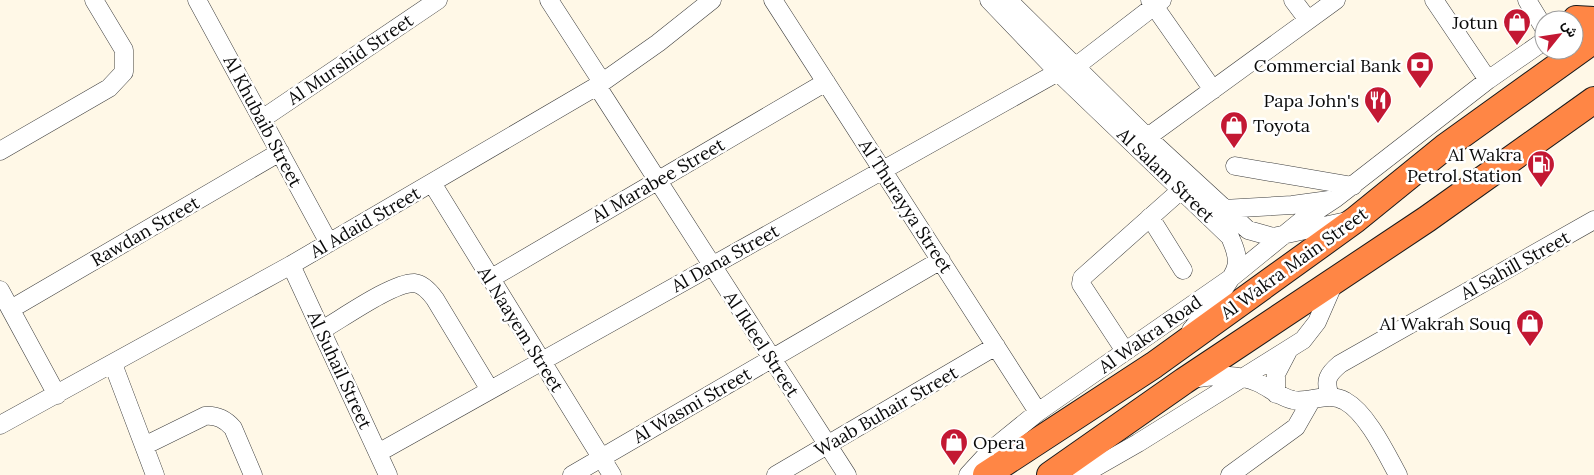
<svg xmlns="http://www.w3.org/2000/svg" width="1594" height="475" viewBox="0 0 1594 475" font-family="Lora,Vazirmatn,serif">
<style>
.lines{fill:none;stroke-linecap:round;stroke-linejoin:round}
.minor-casing{stroke:#3d3d3d;stroke-width:19}
.highway-casing{stroke:#1b1b1b;stroke-width:28}
.minor{stroke:#fff;stroke-width:18}
.highway{stroke:#ff8645;stroke-width:26}
.labels{text-anchor:middle;dominant-baseline:central;stroke-width:5;stroke-linejoin:round;paint-order:stroke}
.poi-label{font-size:18px;fill:#0a0a0a;stroke:#fff;text-anchor:end}
.street-label{font-size:18px;fill:#0a0a0a;stroke:#fff}
</style>
<rect width="100%" height="100%" fill="#fff8e7"/>
<g class="lines">
<g class="minor-casing">
<path id="minor" d="M197,0L329,243
M549,0L602,82
M773,0L1038,412
M989,0L1058,72L1230,237C1234,246 1239,257 1236,267C1233,280 1201,319 1191,330
M1008,0L1148,138L1248,230L1273,237L1347,221
M1150,0L1213,90
M1293,0L1308,20
M1434,0L1488,80
M1527,0L1544,28
M1075,67L1162,0
M597,86L847,475
M262,119L438,0
M1138,144L1336,0
M0,151L109,88L124,72V50L94,0
M1235,166L1353,186
M432,183L612,475
M1223,209L1292,205L1329,200
M1150,217L1183,270
M291,265L388,475
M490,279L826,82
M0,290L57,395
M11,309L280,152
M322,330C343,318 392,283 414,283C423,284 430,292 435,299L490,390
M1125,351L1081,284L1082,278L1181,190
M113,364L155,475
M1192,379C1214,375 1238,373 1259,383C1271,389 1280,397 1293,400C1311,403 1328,391 1345,401C1367,413 1386,453 1398,475
M1276,394V374L1288,351
M1330,396C1324,380 1328,374 1340,364L1594,220
M0,425L291,265L597,86L658,43L712,0
M144,446L205,416C217,415 225,419 233,428L253,475
M378,453L1058,72L1070,62
M572,475L941,260
M776,475L996,346
M968,475L990,451L1038,412L1231,278L1301,221L1336,198L1488,80L1544,41
M1082,475L1138,443L1303,340L1317,322L1334,283
M1230,475L1296,427L1312,399"/>
</g>
<g class="highway-casing">
<path id="highway" d="M1576,19L1594,20
M986,475L1154,365L1355,220L1445,147L1594,40
M1050,475L1184,381L1427,219L1594,100"/>
</g>
<use href="#minor" class="minor"/>
<use href="#highway" class="highway"/>
</g>
<defs>
<g id="shop-pin" transform="scale(1.4375)"><path d="M0 17L-7.5 6A9.5 9.5 0 1 1 7.5 6Z" fill="#c31833" stroke="#fff"/><path d="M-5-2.5h2.3a2.7 3.5 0 0 1 5.4 0H5L5.5 6h-11ZM-1.5-2.5h3a1.5 2.3 0 0 0-3 0Z" fill="#fff"/></g>
<g id="bank-pin" transform="scale(1.4375)"><path d="M0 17L-7.5 6A9.5 9.5 0 1 1 7.5 6Z" fill="#c31833" stroke="#fff"/><path d="M-6-4H6V4H-6ZM0-2.3a2.3 2.3 0 1 0 0 4.6a2.3 2.3 0 1 0 0-4.6Z" fill="#fff"/></g>
<g id="restaurant-pin" transform="scale(1.4375)"><path d="M0 17L-7.5 6A9.5 9.5 0 1 1 7.5 6Z" fill="#c31833" stroke="#fff"/><path d="M-5-6h1v4h1v-4h1v4h1v-4h1v5L-1.5 .5V6h-2V.5L-5-1ZM5-6V6H3V1.5H1.5Q1.5-4 5-6Z" fill="#fff"/></g>
<g id="fuel-pin" transform="scale(1.4375)"><path d="M0 17L-7.5 6A9.5 9.5 0 1 1 7.5 6Z" fill="#c31833" stroke="#fff"/><path d="M-5.5-6h7V0h2V4h1.3V-2.5L3-4.5l.8-.8L6-3V5H2.5V1h-1V6h-7ZM-4.2-4.7v3.2H.2V-4.7Z" fill="#fff"/></g>
</defs>
<g fill-rule="evenodd">
<use href="#shop-pin" x="1517" y="22"/>
<use href="#bank-pin" x="1420" y="65"/>
<use href="#restaurant-pin" x="1378" y="100"/>
<use href="#shop-pin" x="1234" y="125"/>
<use href="#fuel-pin" x="1541" y="164"/>
<use href="#shop-pin" x="1530" y="323"/>
<use href="#shop-pin" x="954" y="442"/>
</g>
<g class="labels">
<g class="poi-label">
<text x="1498" y="22">Jotun</text>
<text x="1401" y="65">Commercial Bank</text>
<text x="1359" y="100">Papa John's</text>
<text x="1253" y="125" text-anchor="start">Toyota</text>
<text x="1522" y="154">Al Wakra<tspan x="1522" dy="21">Petrol Station</tspan></text>
<text x="1511" y="323">Al Wakrah Souq</text>
<text x="973" y="442" text-anchor="start">Opera</text>
</g>
<g class="street-label">
<text transform="translate(350 59) rotate(-34)">Al Murshid Street</text>
<text transform="translate(263 121) rotate(62)">Al Khubaib Street</text>
<text transform="translate(1166 175) rotate(44)">Al Salam Street</text>
<text transform="translate(658 180) rotate(-30)">Al Marabee Street</text>
<text transform="translate(906 206) rotate(57)">Al Thurayya Street</text>
<text transform="translate(365 222) rotate(-30)">Al Adaid Street</text>
<text transform="translate(145 231) rotate(-30)">Rawdan Street</text>
<text transform="translate(725 258) rotate(-29)">Al Dana Street</text>
<text transform="translate(1294 263) rotate(-36)">Al Wakra Main Street</text>
<text transform="translate(1515 265) rotate(-29)">Al Sahill Street</text>
<text transform="translate(521 329) rotate(58)">Al Naayem Street</text>
<text transform="translate(1150 334) rotate(-35)">Al Wakra Road</text>
<text transform="translate(762 344) rotate(57)">Al Ikleel Street</text>
<text transform="translate(340 370) rotate(65)">Al Suhail Street</text>
<text transform="translate(692 405) rotate(-30)">Al Wasmi Street</text>
<text transform="translate(886 411) rotate(-30)">Waab Buhair Street</text>
</g>
</g>
<g transform="translate(1559 35) rotate(60)"><circle r="24" fill="#ffffff" stroke="#9d9d9d"/>
<path d="M0-4L9 19L0 12L-9 19Z" fill="#c31833"/>
<text y="-8" font-size="14" font-weight="bold" text-anchor="middle" fill="#0a0a0a">ش</text>
</g>
</svg>
